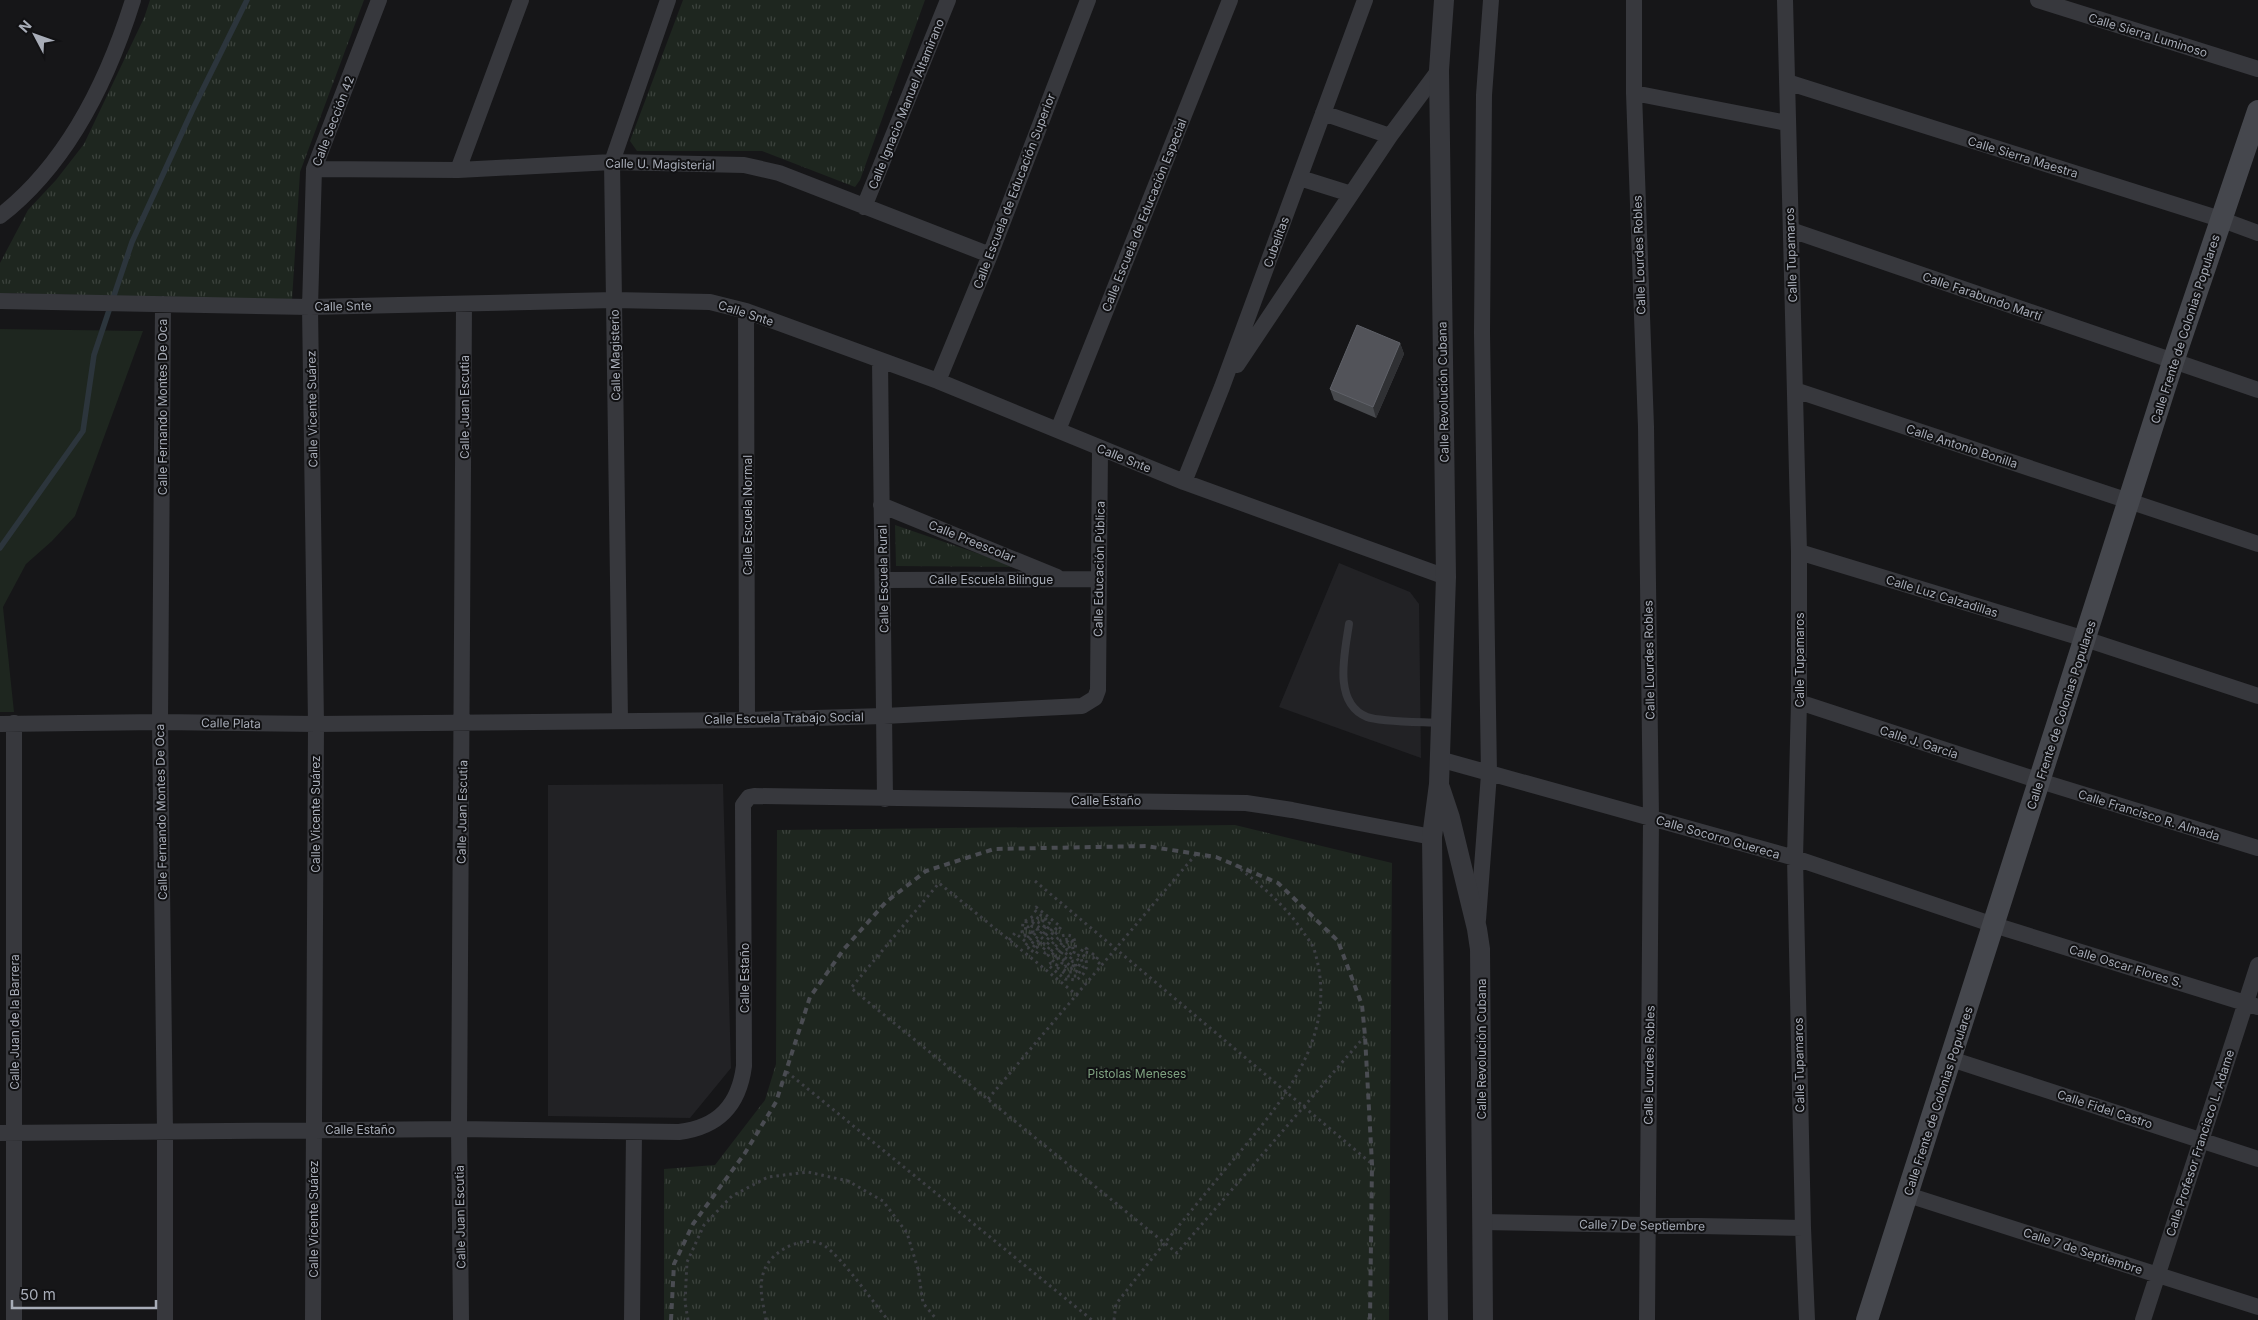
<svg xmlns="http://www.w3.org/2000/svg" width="2258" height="1320" viewBox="0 0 2258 1320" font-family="Inter,sans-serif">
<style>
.built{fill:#222225}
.green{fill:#1e261f}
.park{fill:url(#park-tufts)}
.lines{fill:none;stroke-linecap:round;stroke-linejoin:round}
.stream{stroke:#2c353c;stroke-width:5.5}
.path{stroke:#3d3f44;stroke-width:3;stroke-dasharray:2.5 4;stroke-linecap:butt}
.service{stroke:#37383d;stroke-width:8}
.minor{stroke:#37383d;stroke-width:16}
.tertiary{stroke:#37383d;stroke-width:20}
.secondary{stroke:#45474d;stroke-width:22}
.rail{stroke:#4a4c52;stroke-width:4;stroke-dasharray:6 5;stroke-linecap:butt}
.wall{fill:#47494d}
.shaded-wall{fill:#2f3033}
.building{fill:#525359;stroke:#5f6168}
.labels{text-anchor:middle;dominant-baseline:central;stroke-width:4;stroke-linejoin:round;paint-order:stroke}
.street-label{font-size:12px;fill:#a8adb8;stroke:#111113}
.park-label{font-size:12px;fill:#7fa381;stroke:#111113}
</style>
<defs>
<pattern id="park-tufts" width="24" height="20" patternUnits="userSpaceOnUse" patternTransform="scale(1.25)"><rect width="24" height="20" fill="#1e261f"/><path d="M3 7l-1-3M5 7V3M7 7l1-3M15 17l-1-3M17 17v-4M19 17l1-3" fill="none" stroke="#3c433d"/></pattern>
</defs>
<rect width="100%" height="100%" fill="#161618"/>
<path class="built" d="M1339,563L1410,592L1419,604L1421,758L1279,707Z
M723,784L731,1068L690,1118L548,1116V785Z"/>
<path class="green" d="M0,329L143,331L75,516L52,541L26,564L3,607L14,712H0Z"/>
<path class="park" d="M150,0H364L300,172L292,300L0,293V263L28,210L56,180L84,144L144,18Z
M683,0H925L860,180L855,187L762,151H637L630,141Z
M895,525L1017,567L896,566Z
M1235,825L1392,863L1389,1320H664V1169L715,1165L765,1100L776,1064L777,830Z"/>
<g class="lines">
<path class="stream" d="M0,548L83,431L94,355L132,242L192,111L247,0"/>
<path class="path" d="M1035,881L1372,1164
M1045,927C1038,922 1035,919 1026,922L1025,936L1022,932L1023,922L1034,916L1045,922L1047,920L1034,910L1036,907L1061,927L1042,951L1045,953C1052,944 1060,930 1073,937C1078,946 1075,953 1069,960L1064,957L1062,959L1072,967L1074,965L1071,963L1073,961L1075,962L1076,967L1070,969L1065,966L1063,969L1067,972H1076L1080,963L1076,957L1078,955L1081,957L1083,967L1077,976H1068L1058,968L1062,963L1058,959L1063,951L1069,956L1073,950L1072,941L1069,939L1061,940L1048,955L1050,957L1063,942H1068L1070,950H1067L1065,945L1052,960L1057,964V965L1051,963L1048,965L1065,979L1076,980C1088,973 1090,962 1081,952L1084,947L1087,949L1085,952L1093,954L1091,957L1093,958L1096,956L1098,957L1096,960L1102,966
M1031,934L1028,927L1033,923L1043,930
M1009,940L1015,933L1025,941L1033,931L1031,928L1032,926L1038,930L1025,946L1028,948L1049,923L1051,924L1043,934L1045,936L1054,927L1056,929L1042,946L1040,944L1043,939L1041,937L1031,950L1036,954L1039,949L1037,947L1040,944
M1078,996L939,883L851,988L1177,1253L1365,1036
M787,1072L1092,1320
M988,1099L1196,854
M688,1320L685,1302L687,1262L704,1225L732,1196L768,1177L808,1172L848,1181L883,1201L907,1233L918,1269L923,1303L937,1320
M766,1320C763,1303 758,1287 764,1271C771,1250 806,1233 825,1246C844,1260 872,1301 888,1320
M1114,1320L1116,1304C1148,1263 1181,1223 1214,1183C1269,1115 1344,1045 1314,949C1312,943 1307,938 1304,933C1285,905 1261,885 1234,864"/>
<path class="service" d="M1349,624C1345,652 1332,703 1367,717C1380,722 1423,722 1439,723"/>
<path class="minor" d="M1634,0V93L1646,427L1651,818L1647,1320
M1785,0L1799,552V702L1795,858L1803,1228L1807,1320
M2038,0L2258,69
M1787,82L2220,219L2258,233
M1634,93L1787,123
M1323,113L1390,136
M314,169L458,170L612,162L744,165L779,173L990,255
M458,170L521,0
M1300,178L1351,194
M864,207L948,0
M0,216C67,164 108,80 133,0
M1791,230L2258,390
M0,301L310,307L614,300L710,302L746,311L938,381L1184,482L1446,577
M163,304L160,722L165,1131V1320
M746,311L747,720
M880,360L885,799
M1237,365L1390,136L1439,70
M938,381L990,255L1088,0
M1795,390L2258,544
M1058,430L1230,0
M1184,482L1222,387L1365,0
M881,505L1057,577
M1799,552L2085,639L2258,696
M884,580L1099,579
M1799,702L2040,781L2258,848
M620,720L612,162L668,0
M14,723V1320
M0,724L160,722L316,724L747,720L884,716L1082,706L1095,698L1098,690L1100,449
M1439,759L1795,858L1994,925L2258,1007
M1478,920L1489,774L1482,333L1484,95L1491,0
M1951,1059L2258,1159
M0,1133L459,1129L679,1132C719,1127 739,1105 744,1066L743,805L749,797L754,796L1246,803L1292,810L1432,837
M1908,1195L2258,1307
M1482,1222L1803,1228
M313,1320L316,724L310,307L314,169L379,0
M461,1320L459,1129L464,304
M632,1320L634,1132
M2143,1320L2258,965"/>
<path class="tertiary" d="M1440,788L1450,818L1477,929L1480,949L1483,1320
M1438,1320L1432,837L1439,784L1446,577L1439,70L1444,0"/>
<path class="secondary" d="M1867,1320L2173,362L2258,111"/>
<path class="rail" d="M671,1320L674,1264L693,1224L745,1153L776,1102L810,997L844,949L886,902L926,871L994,849L1146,846L1216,857L1278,883L1338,941L1362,1005L1365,1036L1372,1164L1370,1320"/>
</g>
<path class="wall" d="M1400,343L1404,354L1376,418L1334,400L1330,389Z"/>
<path class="shaded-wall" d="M1400,343L1404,354L1376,418L1373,407Z"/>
<path class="building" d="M1357,325L1400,343L1373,407L1330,389Z"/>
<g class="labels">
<g class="street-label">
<text transform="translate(2148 35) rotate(17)">Calle Sierra Luminoso</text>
<text transform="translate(906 104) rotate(-68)">Calle Ignacio Manuel Altamirano</text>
<text transform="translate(333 121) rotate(-69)">Calle Sección 42</text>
<text transform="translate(2023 157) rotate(17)">Calle Sierra Maestra</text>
<text transform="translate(660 164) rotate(1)">Calle U. Magisterial</text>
<text transform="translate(1014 191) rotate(-69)">Calle Escuela de Educación Superior</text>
<text transform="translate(1144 215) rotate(-68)">Calle Escuela de Educación Especial</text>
<text transform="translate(1276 242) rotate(-70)">Cubelitas</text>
<text transform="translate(1639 255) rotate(-92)">Calle Lourdes Robles</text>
<text transform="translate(1791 255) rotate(-92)">Calle Tupamaros</text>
<text transform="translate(1982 296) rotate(19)">Calle Farabundo Martí</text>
<text transform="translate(343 306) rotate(-1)">Calle Snte</text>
<text transform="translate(746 313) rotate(18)">Calle Snte</text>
<text transform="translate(2185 329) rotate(-72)">Calle Frente de Colonias Populares</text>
<text transform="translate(615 355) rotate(-91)">Calle Magisterio</text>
<text transform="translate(1443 392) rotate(-91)">Calle Revolución Cubana</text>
<text transform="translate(162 407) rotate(-90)">Calle Fernando Montes De Oca</text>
<text transform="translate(464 407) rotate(-90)">Calle Juan Escutia</text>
<text transform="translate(312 409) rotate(-91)">Calle Vicente Suárez</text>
<text transform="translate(1962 446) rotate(18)">Calle Antonio Bonilla</text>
<text transform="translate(1124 458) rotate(22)">Calle Snte</text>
<text transform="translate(747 515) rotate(-90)">Calle Escuela Normal</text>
<text transform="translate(972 541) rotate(22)">Calle Preescolar</text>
<text transform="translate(1099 569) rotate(-89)">Calle Educación Pública</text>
<text transform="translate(883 579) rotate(-91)">Calle Escuela Rural</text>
<text x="991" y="579">Calle Escuela Bilingue</text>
<text transform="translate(1942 596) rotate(17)">Calle Luz Calzadillas</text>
<text transform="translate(1649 660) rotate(-91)">Calle Lourdes Robles</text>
<text transform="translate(1799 660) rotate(-90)">Calle Tupamaros</text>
<text transform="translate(2061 715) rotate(-72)">Calle Frente de Colonias Populares</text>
<text transform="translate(784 718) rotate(-1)">Calle Escuela Trabajo Social</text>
<text transform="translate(231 723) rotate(1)">Calle Plata</text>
<text transform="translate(1919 742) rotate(18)">Calle J. García</text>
<text x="1106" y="800">Calle Estaño</text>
<text transform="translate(161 812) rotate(-91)">Calle Fernando Montes De Oca</text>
<text transform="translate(462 812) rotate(-89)">Calle Juan Escutia</text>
<text transform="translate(315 814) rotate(-90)">Calle Vicente Suárez</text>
<text transform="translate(2149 815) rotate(17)">Calle Francisco R. Almada</text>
<text transform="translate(1718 837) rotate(16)">Calle Socorro Guereca</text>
<text transform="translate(2126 966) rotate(17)">Calle Oscar Flores S.</text>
<text transform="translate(744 978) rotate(-90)">Calle Estaño</text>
<text transform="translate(14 1022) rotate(-90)">Calle Juan de la Barrera</text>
<text transform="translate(1481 1049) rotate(-90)">Calle Revolución Cubana</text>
<text transform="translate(1649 1065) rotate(-89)">Calle Lourdes Robles</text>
<text transform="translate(1799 1065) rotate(-91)">Calle Tupamaros</text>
<text transform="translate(1938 1101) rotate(-72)">Calle Frente de Colonias Populares</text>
<text transform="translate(2105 1109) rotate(18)">Calle Fidel Castro</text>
<text x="360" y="1129">Calle Estaño</text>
<text transform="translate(2200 1143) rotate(-72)">Calle Profesor Francisco L. Adame</text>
<text transform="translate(460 1217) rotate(-91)">Calle Juan Escutia</text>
<text transform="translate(313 1219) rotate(-90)">Calle Vicente Suárez</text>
<text transform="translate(1642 1225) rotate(1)">Calle 7 De Septiembre</text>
<text transform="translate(2083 1251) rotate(18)">Calle 7 de Septiembre</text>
</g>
<g class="park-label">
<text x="1137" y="1073">Pistolas Meneses</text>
</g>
</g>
<g transform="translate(35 35) rotate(311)" stroke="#111113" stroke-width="4" paint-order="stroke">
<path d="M0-4L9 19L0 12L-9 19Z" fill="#a8adb8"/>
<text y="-8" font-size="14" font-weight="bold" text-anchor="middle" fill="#a8adb8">N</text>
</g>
<path d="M12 1300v8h144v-8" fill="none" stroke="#a8adb8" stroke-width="2.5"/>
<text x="20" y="1300" font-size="15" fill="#a8adb8" stroke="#111113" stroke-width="4" paint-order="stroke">50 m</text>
</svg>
